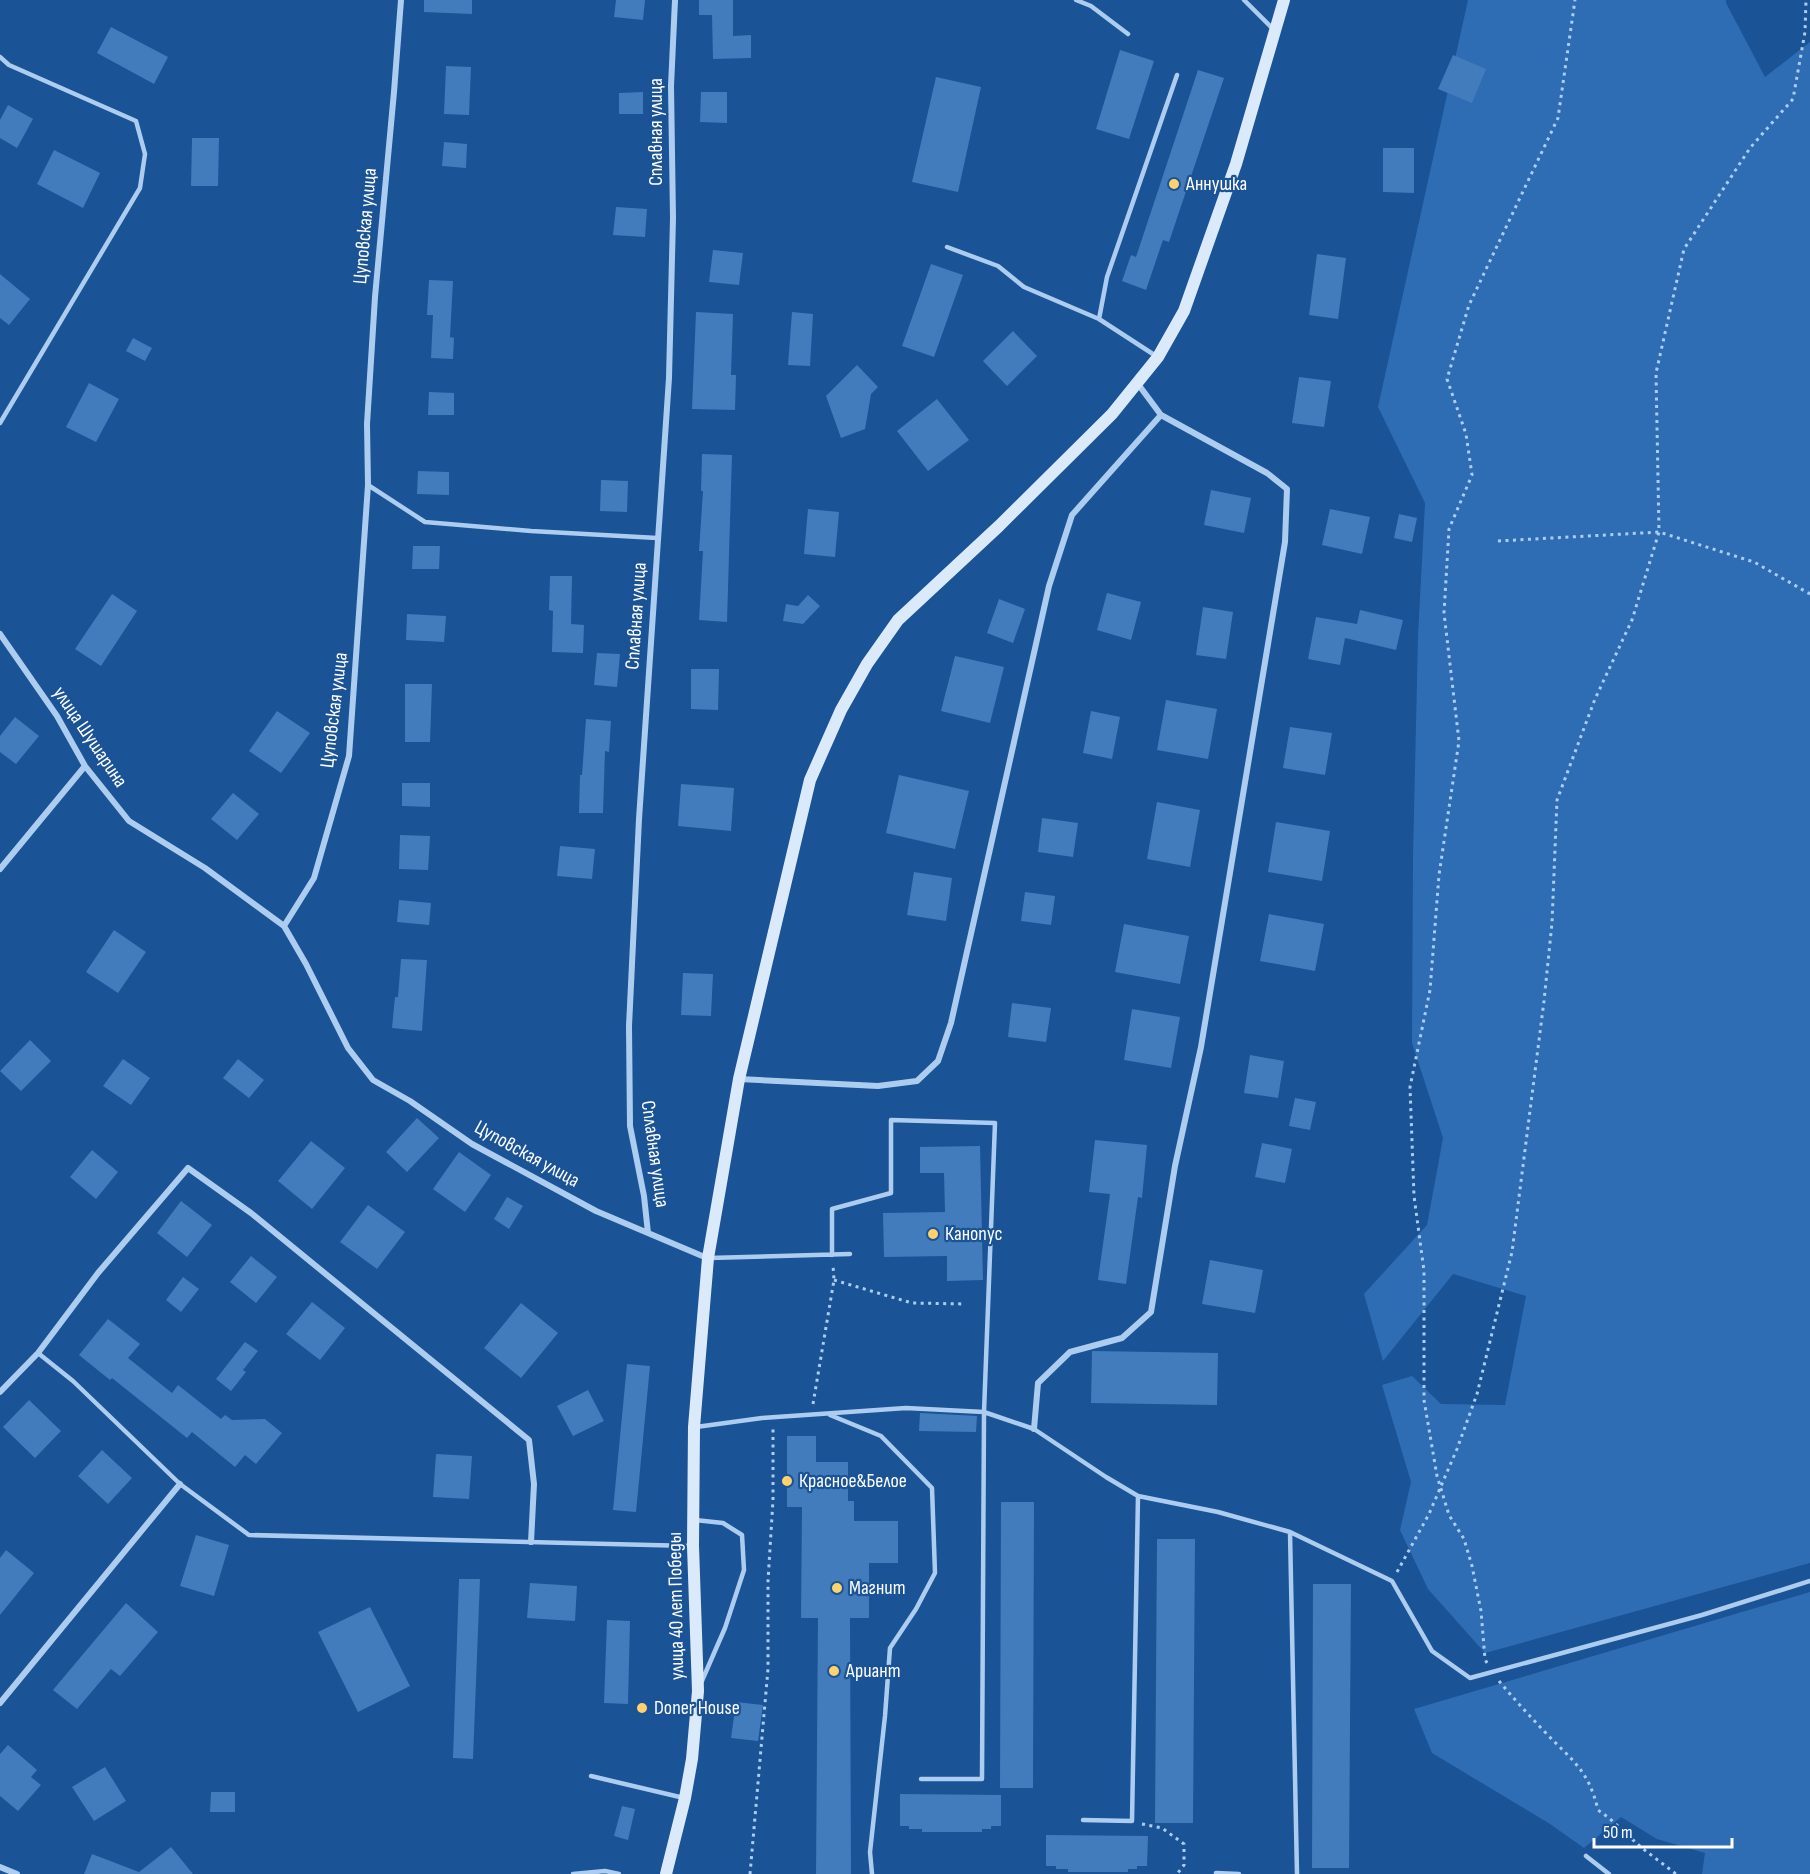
<svg xmlns="http://www.w3.org/2000/svg" width="1810" height="1874" viewBox="0 0 1810 1874" font-family="'Sofia Sans Condensed',sans-serif">
<style>
.green{fill:#2e6db4}
.building{fill:#437cbd}
.lines{fill:none;stroke-linecap:round;stroke-linejoin:round}
.path{stroke:#adcdf0;stroke-width:3;stroke-dasharray:3 4.5;stroke-linecap:butt}
.service{stroke:#adcdf0;stroke-width:4.5}
.minor{stroke:#adcdf0;stroke-width:6}
.secondary{stroke:#dbeafb;stroke-width:12}
.poi-dot{fill:#ffd26d;stroke:#1a5396;stroke-width:2}
.labels{text-anchor:middle;dominant-baseline:central;stroke-width:4.5;stroke-linejoin:round;paint-order:stroke}
.street-label{font-size:20px;fill:#fff;stroke:#1a5396}
.poi-label{font-size:20px;fill:#fff;stroke:#1a5396;text-anchor:start}
</style>
<rect width="100%" height="100%" fill="#1a5396"/>
<path class="green" d="M1468,0H1726V3L1765,77L1810,42V1563L1485,1653L1428,1589L1400,1530L1411,1482L1382,1385L1412,1376L1441,1404L1505,1405L1526,1296L1453,1274L1383,1361L1364,1294L1427,1225L1443,1138L1412,1043L1413,857L1418,636L1425,503L1378,407Z
M1810,1592V1874H1702L1705,1853L1657,1839L1621,1817L1584,1848L1550,1824L1432,1753L1414,1709Z"/>
<path class="building" d="M424,0H472V14L424,12Z
M616,0H645L643,20L614,17Z
M699,0H733V36L751,35V58L713,59L712,15H699Z
M111,27L168,57L154,84L97,53Z
M1120,50L1154,61L1129,139L1096,129Z
M1453,55L1486,69L1472,103L1438,89Z
M446,66L471,67L469,115L444,114Z
M1198,70L1224,78L1169,242L1163,240L1146,290L1122,281L1131,255L1136,257Z
M936,77L981,87L958,192L912,182Z
M643,92V114H619V93Z
M701,92H727V123L700,122Z
M8,105L33,119L17,148L0,138V120Z
M192,138H219L218,186H191Z
M444,142L467,144L466,168L442,166Z
M1383,148H1414V193L1383,192Z
M54,150L100,173L83,208L37,184Z
M616,207L647,209L645,237L613,235Z
M713,250L743,253L739,285L709,282Z
M1317,254L1346,258L1338,319L1309,315Z
M931,264L963,275L934,357L902,346Z
M0,274L30,299L9,325L0,318Z
M429,280L453,281L450,337L454,338L453,359L431,358L433,315H427Z
M696,312L733,314L731,375H736L735,410L692,409Z
M792,312L813,314L810,366L788,365Z
M1013,331L1037,356L1007,386L983,361Z
M133,338L152,348L145,361L126,351Z
M857,365L878,387L871,394L865,429L841,438L826,396Z
M1299,377L1331,381L1324,427L1292,423Z
M89,383L119,399L96,442L66,427Z
M429,392L454,393V415H428Z
M937,399L969,440L928,471L897,431Z
M702,454L732,455L727,622L699,620L703,551H699L703,491H701Z
M418,471L449,472V495L417,494Z
M601,480L628,481L627,512L600,511Z
M1211,490L1251,498L1244,533L1204,525Z
M808,509L839,512L835,557L804,554Z
M1330,509L1370,517L1362,554L1322,545Z
M1399,514L1417,518L1412,542L1394,538Z
M413,546H440L439,569H412Z
M550,576H572L571,624L584,625L583,653L552,652L553,611L549,610Z
M1107,593L1141,602L1131,640L1097,630Z
M112,594L137,611L101,666L75,649Z
M808,595L820,606L803,624L783,621L786,604L798,606Z
M999,599L1025,609L1013,643L987,633Z
M1203,607L1233,612L1226,659L1196,655Z
M1360,610L1403,620L1396,650L1345,638L1340,665L1308,659L1316,617L1357,624Z
M407,614L446,616L444,642L406,640Z
M597,653L620,654L617,687L594,685Z
M955,656L1004,667L990,723L941,711Z
M691,669H719L718,710L691,709Z
M405,684H432L430,742H405Z
M1166,700L1217,709L1208,759L1157,750Z
M277,711L310,733L281,773L249,751Z
M1091,711L1120,717L1112,759L1083,753Z
M15,717L39,736L16,764L0,752V736Z
M586,719L611,721L609,752L605,751L603,813H579L580,775H582Z
M1290,727L1332,733L1325,775L1283,768Z
M899,775L969,791L955,849L886,833Z
M402,783H430V807L402,806Z
M681,784L734,788L731,831L678,826Z
M233,793L259,814L237,840L211,819Z
M1157,802L1200,810L1190,867L1147,859Z
M1042,818L1078,823L1073,857L1038,852Z
M1276,822L1330,831L1322,881L1268,872Z
M400,835L430,836L428,870L399,869Z
M560,846L595,849L592,879L557,876Z
M914,872L952,878L946,921L907,915Z
M1025,892L1055,896L1051,925L1021,921Z
M399,900L431,903L429,925L397,922Z
M1269,914L1324,924L1315,971L1260,961Z
M1124,924L1189,936L1180,984L1115,972Z
M114,930L146,952L118,993L86,972Z
M401,959L427,960L422,1031L392,1028L395,997H398Z
M683,973L713,974L711,1016L681,1015Z
M1012,1003L1051,1008L1046,1042L1008,1037Z
M1132,1009L1180,1017L1171,1068L1124,1060Z
M30,1040L51,1061L21,1091L0,1071Z
M1250,1055L1284,1061L1278,1098L1244,1093Z
M123,1059L150,1078L131,1105L103,1086Z
M238,1059L264,1080L249,1098L223,1078Z
M1295,1098L1316,1102L1310,1130L1289,1126Z
M417,1118L439,1138L407,1172L386,1152Z
M1095,1140L1147,1145L1142,1198L1138,1197L1126,1284L1098,1280L1110,1194L1089,1192Z
M311,1141L345,1168L312,1209L278,1181Z
M1262,1143L1292,1149L1285,1183L1255,1177Z
M980,1146L983,1280L947,1281V1256L884,1257L883,1213L945,1212L944,1173H920V1147Z
M92,1150L118,1172L96,1199L70,1177Z
M459,1152L491,1175L465,1212L433,1189Z
M507,1197L523,1206L509,1229L494,1219Z
M181,1201L212,1225L187,1257L157,1233Z
M368,1205L405,1232L377,1269L340,1242Z
M251,1256L277,1277L256,1303L230,1282Z
M1210,1260L1263,1270L1255,1313L1202,1304Z
M183,1277L199,1289L181,1312L166,1300Z
M312,1302L345,1328L320,1360L286,1334Z
M521,1303L558,1333L521,1378L484,1348Z
M108,1319L140,1344L128,1358L172,1393L178,1385L221,1419L225,1415L232,1420L265,1419L282,1433L256,1464L245,1455L235,1467L192,1432L187,1438L112,1378L110,1380L79,1355Z
M245,1342L258,1351L243,1370L246,1372L231,1391L216,1379Z
M1092,1351L1218,1353L1217,1405L1091,1403Z
M627,1364L650,1366L636,1512L613,1510Z
M588,1390L604,1421L573,1436L557,1406Z
M29,1400L61,1431L35,1458L3,1427Z
M920,1413L977,1416L976,1432L919,1431Z
M787,1436H816V1462H848V1501H854V1521H898V1563H869V1618H850L851,1874H816L818,1618H801L802,1507H787Z
M102,1450L132,1478L108,1504L78,1476Z
M436,1454L472,1456L469,1499L433,1497Z
M1001,1502H1034L1033,1788H1000Z
M196,1535L229,1545L214,1596L180,1586Z
M1157,1539H1195L1193,1823H1155Z
M6,1550L34,1573L0,1615V1558Z
M459,1579H480L473,1759L453,1758Z
M530,1583L577,1586L575,1621L527,1618Z
M1313,1584H1351L1349,1868H1312Z
M126,1603L158,1632L120,1676L111,1669L77,1709L53,1690Z
M370,1607L410,1686L358,1712L318,1632Z
M607,1620L630,1621L628,1704L604,1703Z
M736,1702L763,1705L758,1741L731,1738Z
M8,1745L37,1770L31,1777L41,1785L18,1811L0,1796V1754Z
M105,1767L126,1801L94,1821L72,1787Z
M211,1792H235V1812H210Z
M900,1794L1001,1795V1826H991V1829H982V1832H922V1829H909V1826H900Z
M622,1806L635,1809L628,1840L614,1836Z
M1046,1835L1148,1836L1147,1866H1137V1869H1128V1872H1068V1869H1056V1866H1046Z
M171,1847L193,1874H84L92,1854L139,1872Z"/>
<g class="lines">
<path class="path" d="M1498,541L1659,532L1754,562L1810,594
M834,1280L912,1303L965,1304
M813,1404L834,1280L833,1265
M1397,1572L1429,1514L1457,1449L1477,1394L1512,1252L1544,1001L1552,923L1557,800L1595,699L1632,620L1659,532L1656,373L1684,249L1750,148L1793,99L1805,32L1806,0
M1487,1663L1485,1659L1481,1611L1472,1566L1464,1539L1449,1515L1437,1476L1424,1400V1271L1414,1196L1410,1087L1430,990L1439,875L1459,741L1444,613L1449,529L1472,475L1466,434L1447,379L1469,305L1558,118L1575,0
M1499,1681C1513,1698 1528,1714 1543,1730C1571,1760 1588,1768 1598,1810L1609,1818L1642,1848L1676,1874
M1142,1824L1162,1828L1184,1844V1865L1177,1874
M750,1874L768,1669V1581L773,1500V1428"/>
<path class="service" d="M1076,0L1091,6L1128,34
M1244,0L1273,29
M0,57L9,65L136,121L145,154L140,188L0,423
M947,247L998,266L1024,287L1099,319L1156,356
M1099,319L1107,277L1177,75
M368,485L425,522L531,531L657,538
M832,1255V1209L891,1193V1120L995,1123L984,1412L982,1779H921
M709,1258L850,1254
M38,1353L73,1381L180,1484L249,1535L691,1546
M830,1415L881,1436L932,1488L935,1573L916,1609L890,1648L885,1716L870,1852L872,1874
M696,1427L762,1418L906,1408L984,1412L1034,1429L1106,1477L1138,1496L1218,1512L1290,1532L1392,1581L1432,1651L1470,1678L1702,1615L1810,1581
M695,1520L723,1523L742,1535L744,1570L725,1628L701,1683
M1290,1532L1297,1874
M591,1776L684,1798
M1083,1820L1132,1821L1138,1496
M1586,1856L1609,1874
M1216,1873L1239,1874
M573,1874L605,1871L619,1874"/>
<path class="minor" d="M401,0L394,92L375,297L367,424L368,485L349,756L314,878L284,926L306,964L348,1048L373,1080L410,1101L472,1144L596,1211L707,1258
M0,634L57,716L85,766L129,821L205,868L284,926
M0,869L85,766
M739,1079L878,1086L917,1081L938,1061L951,1023L1049,586L1072,515L1161,415L1138,384
M648,1233L644,1196L630,1126L629,1026L639,819L669,378L673,218L671,86L675,0
M0,1392L38,1353L98,1273L188,1168L251,1213L529,1440L534,1484L531,1542
M1034,1429L1038,1383L1070,1352L1122,1338L1151,1312L1175,1166L1201,1047L1285,542L1287,489L1267,473L1161,415
M0,1703L180,1484
M0,1867L17,1874"/>
<path class="secondary" d="M666,1874L685,1798L692,1759L698,1691L693,1546L694,1427L708,1258L739,1079L810,780L841,710L867,664L898,620L999,526L1112,414L1158,357L1184,311L1236,164L1284,0"/>
</g>
<g class="poi-dot">
<circle cx="1174" cy="184" r="6"/>
<circle cx="933" cy="1234" r="6"/>
<circle cx="787" cy="1481" r="6"/>
<circle cx="837" cy="1588" r="6"/>
<circle cx="834" cy="1671" r="6"/>
<circle cx="642" cy="1708" r="6"/>
</g>
<g class="labels">
<g class="street-label">
<text transform="translate(656 132) rotate(-90)">Сплавная улица</text>
<text transform="translate(365 226) rotate(-85)">Цуповская улица</text>
<text transform="translate(636 616) rotate(-86)">Сплавная улица</text>
<text transform="translate(334 710) rotate(-83)">Цуповская улица</text>
<text transform="translate(90 737) rotate(56)">улица Шушарина</text>
<text transform="translate(527 1154) rotate(29)">Цуповская улица</text>
<text transform="translate(655 1154) rotate(82)">Сплавная улица</text>
<text transform="translate(676 1606) rotate(-91)">улица 40 лет Победы</text>
</g>
<g class="poi-label">
<text x="1186" y="184">Аннушка</text>
<text x="945" y="1234">Канопус</text>
<text x="799" y="1481">Красное&amp;Белое</text>
<text x="849" y="1588">Магнит</text>
<text x="846" y="1671">Ариант</text>
<text x="654" y="1708">Doner House</text>
</g>
</g>
<path d="M1594 1838v9h138v-9" fill="none" stroke="#ffffff" stroke-width="3"/>
<text x="1603" y="1838" font-size="18" fill="#ffffff" stroke="#1a5396" stroke-width="4.5" paint-order="stroke">50 m</text>
</svg>
